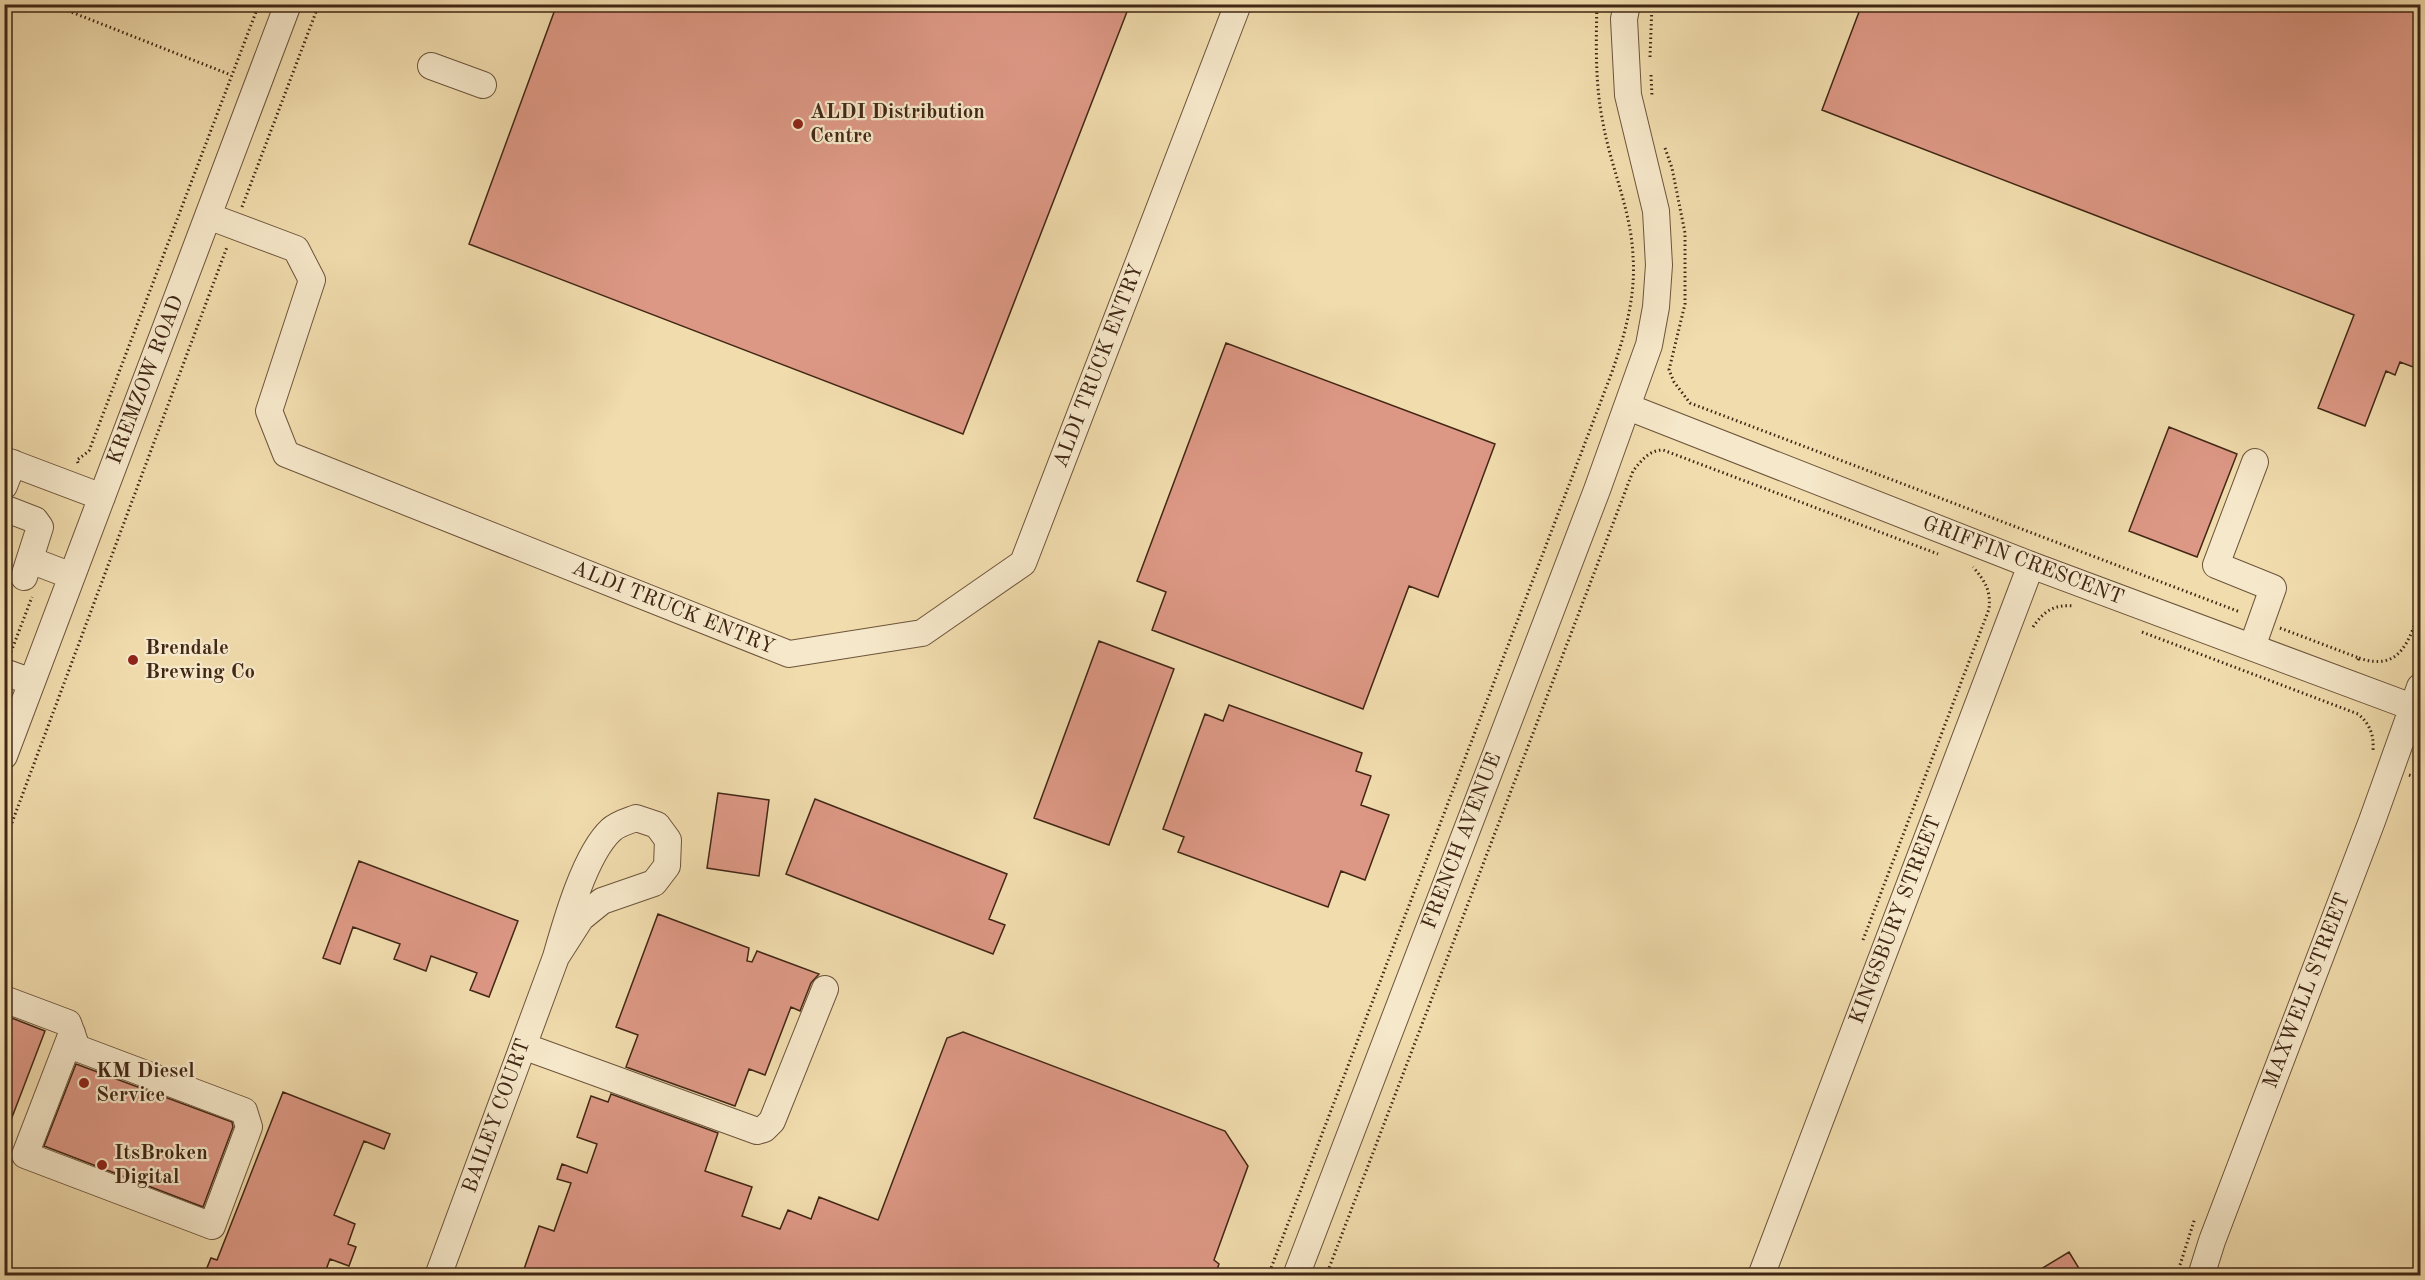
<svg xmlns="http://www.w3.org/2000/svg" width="2425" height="1280" viewBox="0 0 2425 1280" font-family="'Old Standard TT',serif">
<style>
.building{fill:#dd9885;stroke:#412715;stroke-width:1.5}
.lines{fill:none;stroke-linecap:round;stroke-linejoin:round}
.minor-casing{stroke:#6d543b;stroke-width:28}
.path{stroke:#412715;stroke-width:3;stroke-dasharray:1.5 3;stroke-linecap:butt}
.minor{stroke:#f6e8ca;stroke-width:26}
.poi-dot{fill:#8f2418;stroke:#f6e8ca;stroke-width:2}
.labels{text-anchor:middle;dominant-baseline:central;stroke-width:4.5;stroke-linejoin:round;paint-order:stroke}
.poi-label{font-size:21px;font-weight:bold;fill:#412715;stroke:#f6e8ca;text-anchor:start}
.street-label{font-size:21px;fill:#412715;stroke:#f6e8ca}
</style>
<rect width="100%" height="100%" fill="#f1dcad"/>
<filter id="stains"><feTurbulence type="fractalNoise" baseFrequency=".00333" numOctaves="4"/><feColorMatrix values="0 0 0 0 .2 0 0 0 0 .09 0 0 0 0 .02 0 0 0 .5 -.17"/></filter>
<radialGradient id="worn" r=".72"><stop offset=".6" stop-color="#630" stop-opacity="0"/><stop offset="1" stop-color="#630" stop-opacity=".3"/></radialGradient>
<path class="building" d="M557,4H1130L963,434L469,244Z
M1862,4H2421V370L2400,362L2395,375L2386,371L2365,426L2318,408L2354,315L1822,110Z
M1226,343L1495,444L1438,597L1409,586L1363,709L1152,630L1166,592L1137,581Z
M2169,427L2237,454L2197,557L2129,531Z
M1099,641L1174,669L1109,845L1034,818Z
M1229,705L1362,753L1356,771L1371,776L1361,805L1389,815L1365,880L1341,871L1328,907L1178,852L1184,837L1163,829L1205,714L1223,721Z
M718,793L769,800L759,876L707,868Z
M815,799L1007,874L989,919L1005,925L993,954L786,874Z
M359,861L518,921L489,997L470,990L477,973L431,956L426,971L394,959L400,944L353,927L340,964L323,958Z
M658,914L749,948L747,961L752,962L757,951L819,974L811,983L800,1011L791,1007L765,1075L749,1069L735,1106L626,1067L638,1035L616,1027Z
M4,1015L45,1031L6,1133H4Z
M963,1032L1225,1131L1248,1166L1214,1260L1219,1264L1215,1275H522L539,1226L554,1231L571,1183L557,1179L562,1164L587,1173L597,1144L577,1137L591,1096L608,1102L611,1094L718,1133L705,1171L752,1187L742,1216L780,1229L788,1210L811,1219L819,1197L878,1220L947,1038Z
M76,1064L232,1122L233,1127L203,1207L44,1146Z
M283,1092L390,1134L384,1149L364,1141L334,1215L355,1224L348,1244L356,1247L349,1266L330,1259L324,1275H204L211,1258L217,1260Z
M2069,1252L2083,1275H2031Z"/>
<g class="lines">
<g class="minor-casing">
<path id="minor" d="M431,66L483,85
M208,216L296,249L312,280L269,411L286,454L789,654L922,633L1023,563L1238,4
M1628,407L2031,565L2420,710
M4,460L102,497
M4,486L13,463
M4,508L35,520L40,527L24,577
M30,560L72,576
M2252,647L2273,588L2216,565L2255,462
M4,672L32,682
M4,756L288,4
M4,999L68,1023L77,1048L244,1111L249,1127L212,1226L25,1155L72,1033
M523,1046L757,1131L764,1129L772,1121L825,989
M438,1276L556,957C566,922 585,854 611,830C617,824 628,821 636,818L657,825L668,840L667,866L654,883L602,901L581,918L556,957
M1296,1276L1597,490L1649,345L1656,307L1659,265L1656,211L1628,95L1624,19L1627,4
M1761,1276L2031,565
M2201,1276L2212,1241L2372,821L2420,687"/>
</g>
<path class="path" d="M51,4L231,75
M1650,57L1652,4
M1651,75L1652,96
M1665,148L1672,168L1685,233V304L1669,370L1674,382L1690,403L2240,612
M242,207L319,4
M78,463L77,460L89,451L259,4
M2033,627C2044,611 2054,604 2074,606
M2280,628L2359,658L2357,662
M2142,632L2358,714C2370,724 2374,735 2373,750
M11,652L32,597
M2359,658C2400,672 2408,642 2420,611
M2409,775L2415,777L2420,765
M4,844L227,247
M1863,940L1989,609C1991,590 1985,581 1973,567
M2180,1265L2195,1218
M1268,1276L1612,372C1625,334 1636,296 1633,256C1631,210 1611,168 1603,123C1595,84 1596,44 1597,4
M1326,1276L1633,471C1641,461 1649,450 1663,450L1938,554"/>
<use href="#minor" class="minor"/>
</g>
<g class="poi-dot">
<circle cx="798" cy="124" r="6"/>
<circle cx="133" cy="660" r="6"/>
<circle cx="84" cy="1083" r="6"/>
<circle cx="102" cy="1165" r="6"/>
</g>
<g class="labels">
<g class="poi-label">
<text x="810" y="112">ALDI Distribution<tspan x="810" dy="24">Centre</tspan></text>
<text x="145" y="648">Brendale<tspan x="145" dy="24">Brewing Co</tspan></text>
<text x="96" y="1071">KM Diesel<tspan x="96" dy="24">Service</tspan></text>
<text x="114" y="1153">ItsBroken<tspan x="114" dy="24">Digital</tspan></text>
</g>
<g class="street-label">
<text transform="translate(1099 366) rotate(-69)">ALDI TRUCK ENTRY</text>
<text transform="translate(146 380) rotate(-69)">KREMZOW ROAD</text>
<text transform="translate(2023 561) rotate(21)">GRIFFIN CRESCENT</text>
<text transform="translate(673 608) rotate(22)">ALDI TRUCK ENTRY</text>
<text transform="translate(1462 841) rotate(-69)">FRENCH AVENUE</text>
<text transform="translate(1896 920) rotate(-69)">KINGSBURY STREET</text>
<text transform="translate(2307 991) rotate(-69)">MAXWELL STREET</text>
<text transform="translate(497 1116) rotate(-70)">BAILEY COURT</text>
</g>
</g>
<rect width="2425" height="1280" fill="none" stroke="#f1dcad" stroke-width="24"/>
<rect x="6" y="6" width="2413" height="1268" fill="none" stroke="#412715" stroke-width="3"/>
<rect x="12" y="12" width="2401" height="1256" fill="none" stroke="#412715" stroke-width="1.5"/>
<rect width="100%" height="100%" filter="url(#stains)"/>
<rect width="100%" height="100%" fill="url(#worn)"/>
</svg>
